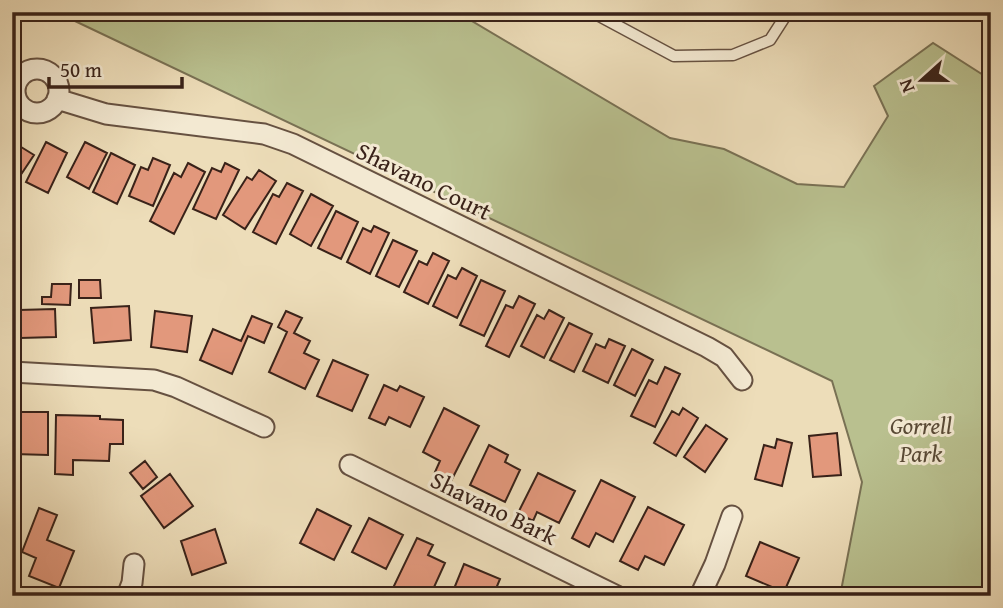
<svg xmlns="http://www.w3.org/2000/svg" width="1003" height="608" viewBox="0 0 1003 608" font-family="'Gentium Book Plus',serif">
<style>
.green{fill:#b9c08f;stroke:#797154;stroke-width:2}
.building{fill:#e2987c;stroke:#392219;stroke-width:2}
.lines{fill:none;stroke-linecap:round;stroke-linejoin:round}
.lane-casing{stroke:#665141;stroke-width:13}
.street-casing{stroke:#665141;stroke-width:23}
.lane{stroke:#f3e9d2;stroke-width:10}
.street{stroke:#f3e9d2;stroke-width:19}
.labels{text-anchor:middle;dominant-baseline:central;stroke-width:6;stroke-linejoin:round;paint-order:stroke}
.street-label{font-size:24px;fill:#392219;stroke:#f3e9d2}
.park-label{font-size:24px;font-style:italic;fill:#594a36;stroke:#f3e9d2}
</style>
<rect width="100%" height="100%" fill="#edddb9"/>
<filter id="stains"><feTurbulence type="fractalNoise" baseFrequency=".00286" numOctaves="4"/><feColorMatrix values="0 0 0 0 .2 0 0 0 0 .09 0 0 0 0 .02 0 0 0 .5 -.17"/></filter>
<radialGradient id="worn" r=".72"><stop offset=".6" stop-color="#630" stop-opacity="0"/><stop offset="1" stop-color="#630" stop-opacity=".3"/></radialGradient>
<path class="green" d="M56,12H448L470,20L670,138L724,149L797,184L844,187L888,116L874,86L933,43L991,80V596H840L862,482L832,381Z"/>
<path class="building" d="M13,142L34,155L12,188V143Z
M46,142L67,153L48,193L26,182Z
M85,142L107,153L89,189L67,177Z
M111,153L135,165L117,204L93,192Z
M153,158L170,165L153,206L129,196L141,167L148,170Z
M188,163L205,172L174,234L150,221L174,173L181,177Z
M225,163L239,170L216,219L193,209L212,168L221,172Z
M259,170L276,181L245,229L223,215L247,177L252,180Z
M287,183L303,191L276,244L253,232L273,194L279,197Z
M311,194L333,206L311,246L290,234Z
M336,211L358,222L341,259L318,248Z
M374,226L389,233L370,274L347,262L363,228L371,232Z
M393,240L417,251L399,287L376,276Z
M433,253L449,261L428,304L404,292L419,261L427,265Z
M462,268L477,276L457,318L433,306L448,275L456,279Z
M79,280H100L101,298H79Z
M481,280L505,291L484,336L460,325Z
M52,284H71L70,305L42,304V297H51Z
M519,296L535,304L509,357L486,346L506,305L513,308Z
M129,306L131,340L94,343L91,308Z
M55,309L56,337L20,338L19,310Z
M549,310L564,318L544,358L521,346L537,315L544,319Z
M155,311L192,316L187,352L151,347Z
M286,311L302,318L294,333L310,341L304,353L319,360L305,389L269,372L287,332L278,327Z
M252,316L272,324L264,343L248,336L232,374L200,360L213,329L241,341Z
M569,323L592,334L574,372L550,360Z
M609,339L625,346L608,383L583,371L596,344L605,348Z
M632,349L653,360L635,396L614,385Z
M333,360L368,375L352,411L317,396Z
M665,367L680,374L655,427L631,416L649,380L657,384Z
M384,385L397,391L400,386L424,397L410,427L389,417L385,425L369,418Z
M444,408L479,426L451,481L435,472L440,461L423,452Z
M683,408L698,418L676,456L654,443L672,411L679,415Z
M14,412H48V455L14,454Z
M56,415L100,416V419L123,420V444H110L109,461L73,460V475L55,474Z
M706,425L727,439L705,472L684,457Z
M837,433L841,475L813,477L809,436Z
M777,439L792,443L782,486L755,479L764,445L775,448Z
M489,445L508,455L505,462L520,470L505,502L470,485Z
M145,461L157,477L143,489L130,473Z
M538,473L575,491L559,523L537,512L533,521L518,513Z
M170,474L193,506L164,528L141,496Z
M601,480L635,497L613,542L596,533L589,547L572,538Z
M648,507L684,525L664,565L645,556L638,570L620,561Z
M39,508L57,515L47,540L74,551L59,588L29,576L36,558L22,552Z
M317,509L351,526L334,560L300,543Z
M369,518L403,535L386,569L352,552Z
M215,529L226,563L192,575L181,541Z
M417,538L433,545L428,555L445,563L430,596H404L392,590Z
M760,542L799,558L784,592L746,576Z
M464,564L500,579L493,596H451Z"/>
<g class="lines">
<g class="lane-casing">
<path id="lane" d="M592,12L674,56L733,55L770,40L788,12"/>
</g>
<g class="street-casing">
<path id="street" d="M15 91a22 22 0 1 1 44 0a22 22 0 1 1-44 0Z
M57,99L106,114L264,134L293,144L707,347L724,357L742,380
M12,372L154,380L176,387L264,427
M350,465L617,596
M127,596L132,583L134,564
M700,596L715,564L732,516"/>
</g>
<use href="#lane" class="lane"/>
<use href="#street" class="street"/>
</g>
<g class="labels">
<g class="street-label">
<text transform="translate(424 181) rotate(26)">Shavano Court</text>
<text transform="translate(494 508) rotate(26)">Shavano Bark</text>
</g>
<g class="park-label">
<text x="921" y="425">Gorrell<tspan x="921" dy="28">Park</tspan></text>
</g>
</g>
<rect width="1003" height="608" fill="none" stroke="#edddb9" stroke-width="42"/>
<rect x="14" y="14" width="975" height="580" fill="none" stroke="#392219" stroke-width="3.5"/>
<rect x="21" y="21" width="961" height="566" fill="none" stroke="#392219" stroke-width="2"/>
<g transform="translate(922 80) rotate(249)" stroke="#f3e9d2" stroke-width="5" paint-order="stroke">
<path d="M0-5L12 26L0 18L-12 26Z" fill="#392219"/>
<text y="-10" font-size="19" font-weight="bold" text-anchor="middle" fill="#392219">N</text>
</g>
<path d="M49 77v10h133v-10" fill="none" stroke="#392219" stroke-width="3.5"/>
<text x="60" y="77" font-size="21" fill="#392219" stroke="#f3e9d2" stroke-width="5" paint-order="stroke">50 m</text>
<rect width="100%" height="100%" filter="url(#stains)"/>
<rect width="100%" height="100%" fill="url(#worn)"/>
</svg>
